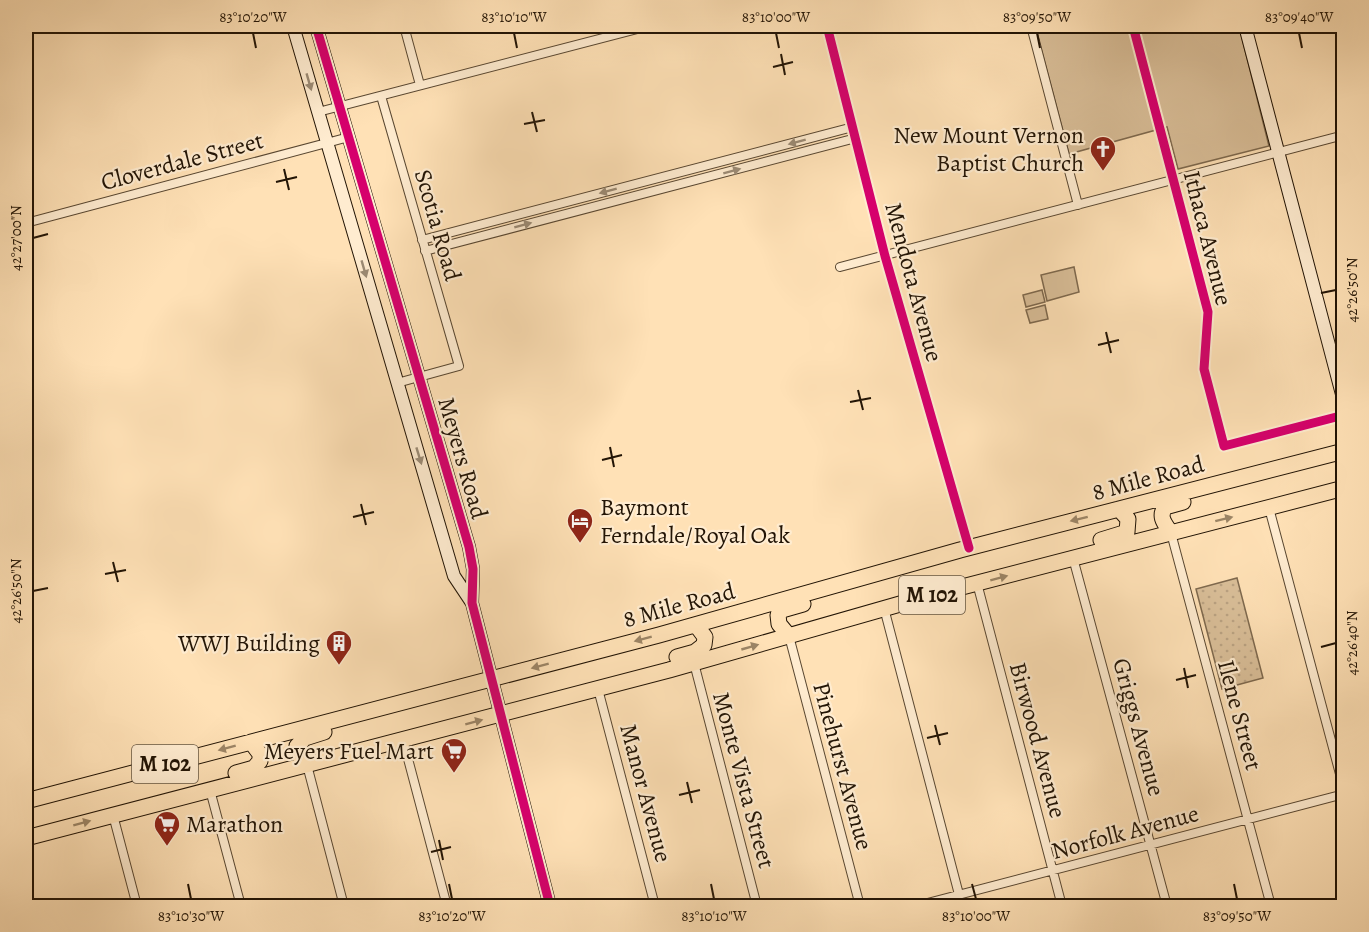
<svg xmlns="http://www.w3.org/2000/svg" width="1369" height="932" viewBox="0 0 1369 932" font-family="Alegreya,serif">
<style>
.grass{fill:url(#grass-dots);stroke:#7e694e;stroke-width:1.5}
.green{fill:#d9be98;stroke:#7e694e;stroke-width:1.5}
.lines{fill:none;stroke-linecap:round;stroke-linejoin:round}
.street-casing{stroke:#594731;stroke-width:10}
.secondary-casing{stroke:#221405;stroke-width:14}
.highway-casing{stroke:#221405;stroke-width:17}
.street{stroke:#ffecd0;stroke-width:8}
.secondary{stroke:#ffecd0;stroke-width:12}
.highway{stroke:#ffe1b6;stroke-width:15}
.cycleway-casing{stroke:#ffecd0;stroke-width:13}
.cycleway{stroke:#d6006c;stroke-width:9}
.oneway{fill:#9c8b75}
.oneway2{fill:#9c8566}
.ticks{fill:none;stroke:#221405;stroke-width:2}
.labels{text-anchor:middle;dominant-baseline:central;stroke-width:4.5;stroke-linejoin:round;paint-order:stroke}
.shield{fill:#ffecd0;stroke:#645542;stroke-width:1.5}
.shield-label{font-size:22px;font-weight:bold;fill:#221405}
.poi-label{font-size:24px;fill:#221405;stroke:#ffecd0;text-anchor:end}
.street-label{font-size:24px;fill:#221405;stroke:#ffecd0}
.neatline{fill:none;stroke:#221405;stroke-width:2}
.ticks-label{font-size:15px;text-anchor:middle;fill:#221405}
</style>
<defs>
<pattern id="grass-dots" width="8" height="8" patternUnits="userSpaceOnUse" patternTransform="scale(1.5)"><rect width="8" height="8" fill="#d9be98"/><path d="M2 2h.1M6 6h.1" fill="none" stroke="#baa282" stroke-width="1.8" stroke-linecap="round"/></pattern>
</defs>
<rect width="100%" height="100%" fill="#ffe1b6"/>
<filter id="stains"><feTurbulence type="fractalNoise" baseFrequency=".00333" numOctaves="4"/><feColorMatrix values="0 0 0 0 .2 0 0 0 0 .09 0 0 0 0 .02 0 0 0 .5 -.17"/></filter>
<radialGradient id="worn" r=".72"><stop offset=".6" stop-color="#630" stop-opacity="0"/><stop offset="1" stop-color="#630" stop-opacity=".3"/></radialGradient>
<path class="grass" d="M1237,578L1263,678L1222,689L1196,589Z"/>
<path class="green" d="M1035,26H1239L1269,146L1178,169L1167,127L1069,154Z
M1074,267L1079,292L1047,301L1041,275Z
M1042,290L1045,302L1026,307L1023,295Z
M1045,305L1048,319L1030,323L1026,310Z"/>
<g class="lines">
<g class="street-casing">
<path id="street" d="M404,26L420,85
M827,26L885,256L969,548
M1031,26L1078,205
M1133,26L1208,312L1204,369L1224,446L1344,415
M1343,26H1344
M381,96L459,366L397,383
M318,112L649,26
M26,223L349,137
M422,240L853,127
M425,251L856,138
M840,267L1344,135
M1269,508L1344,789
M1171,533L1271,906
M1073,558L1167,906
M977,583L1062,906
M884,608L962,906
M789,636L860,906
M694,663L757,906
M598,689L655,906
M403,740L447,906
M307,765L344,906
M210,790L241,906
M113,815L137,906
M26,891L30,906
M916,906L1344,794"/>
</g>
<g class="secondary-casing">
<path id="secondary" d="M293,26L454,576L472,603
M316,26L469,547L473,569L472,603L550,906
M1245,26L1344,402"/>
</g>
<g class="highway-casing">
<path id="highway" d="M1171,533C1165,524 1158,517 1165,507L1183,502
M1101,540L1127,532L1128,519L1119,509
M789,636L779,624L778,615L782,610L803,604
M677,657L695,652L704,645L705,637L696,625
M307,765L299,755L297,746L305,738L324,732
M236,773L254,768L260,761V754L251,742
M26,801L659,635L960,550L1344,451
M26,838L669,670L935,594L1344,488"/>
</g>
<use href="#street" class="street"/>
<use href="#secondary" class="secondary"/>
<use href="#highway" class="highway"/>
<g class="cycleway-casing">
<path id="cycleway" d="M316,26L469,547L473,569L472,603L550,906
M827,26L885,256L969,548
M1133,26L1208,312L1204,369L1224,446L1344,415"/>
</g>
<use href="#cycleway" class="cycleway"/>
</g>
<defs><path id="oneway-solid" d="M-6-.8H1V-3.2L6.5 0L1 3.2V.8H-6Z" transform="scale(1.5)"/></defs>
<g class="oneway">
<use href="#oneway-solid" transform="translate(309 82) rotate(74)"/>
<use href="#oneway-solid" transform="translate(797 142) rotate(165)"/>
<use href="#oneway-solid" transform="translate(732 171) rotate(-15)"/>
<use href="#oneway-solid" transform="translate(608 191) rotate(165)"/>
<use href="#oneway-solid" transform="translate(523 225) rotate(-15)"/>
<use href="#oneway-solid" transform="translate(364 269) rotate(74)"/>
<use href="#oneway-solid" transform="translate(419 456) rotate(73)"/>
</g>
<g class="oneway2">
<use href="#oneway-solid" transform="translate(1079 519) rotate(166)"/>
<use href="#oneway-solid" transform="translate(1224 519) rotate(-14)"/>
<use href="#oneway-solid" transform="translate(999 578) rotate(-15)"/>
<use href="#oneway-solid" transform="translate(643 639) rotate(165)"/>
<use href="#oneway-solid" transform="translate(750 647) rotate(-16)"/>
<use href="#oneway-solid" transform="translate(540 666) rotate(165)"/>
<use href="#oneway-solid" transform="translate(474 722) rotate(-15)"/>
<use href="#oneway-solid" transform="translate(227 748) rotate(165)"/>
<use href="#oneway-solid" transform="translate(82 823) rotate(-15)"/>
</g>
<path class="ticks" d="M253,33L256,48M514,33L517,48M776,33L779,48M1037,33L1040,48M1299,33L1302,48M781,54L785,75M773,67L793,62M532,112L537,132M524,124L545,120M284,169L289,190M276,182L297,177M33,238L48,234M1321,293L1336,290M1106,332L1111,353M1098,345L1119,340M858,390L863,410M850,402L871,398M610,447L614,467M602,460L622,455M361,504L366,525M353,517L374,512M113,562L118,582M105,574L126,570M33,591L48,588M1321,647L1336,643M1184,668L1188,688M1176,680L1196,675M935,725L940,745M927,738L948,733M687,782L692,803M679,795L700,790M439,840L443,860M431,852L451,847M188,884L191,899M449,884L452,899M711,884L714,899M972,884L976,899M1234,884L1237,899"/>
<defs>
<g id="church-pin" transform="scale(1.35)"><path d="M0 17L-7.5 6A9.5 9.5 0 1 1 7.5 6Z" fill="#8f2418" stroke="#ffecd0"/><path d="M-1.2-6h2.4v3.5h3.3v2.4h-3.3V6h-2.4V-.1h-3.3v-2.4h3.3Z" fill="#fff"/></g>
<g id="hotel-pin" transform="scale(1.35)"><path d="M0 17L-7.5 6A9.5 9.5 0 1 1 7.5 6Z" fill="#8f2418" stroke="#ffecd0"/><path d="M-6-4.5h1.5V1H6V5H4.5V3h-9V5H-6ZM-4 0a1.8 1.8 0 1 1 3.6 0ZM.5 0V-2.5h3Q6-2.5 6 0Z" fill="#fff"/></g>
<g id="building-pin" transform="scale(1.35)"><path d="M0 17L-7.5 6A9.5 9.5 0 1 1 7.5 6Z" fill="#8f2418" stroke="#ffecd0"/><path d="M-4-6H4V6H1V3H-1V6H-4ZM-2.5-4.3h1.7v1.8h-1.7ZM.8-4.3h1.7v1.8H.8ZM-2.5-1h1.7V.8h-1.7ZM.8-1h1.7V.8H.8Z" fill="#fff"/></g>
<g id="supermarket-pin" transform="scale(1.35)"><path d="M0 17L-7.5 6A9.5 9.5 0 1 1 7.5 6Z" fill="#8f2418" stroke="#ffecd0"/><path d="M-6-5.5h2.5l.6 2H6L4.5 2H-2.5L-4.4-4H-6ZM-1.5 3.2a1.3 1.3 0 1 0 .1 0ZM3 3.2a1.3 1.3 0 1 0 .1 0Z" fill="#fff"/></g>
</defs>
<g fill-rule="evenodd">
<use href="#church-pin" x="1103" y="149"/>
<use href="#hotel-pin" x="580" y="521"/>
<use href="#building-pin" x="339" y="643"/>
<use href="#supermarket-pin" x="454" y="751"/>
<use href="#supermarket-pin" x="167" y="824"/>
</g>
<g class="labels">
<g class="shield">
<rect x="899" y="576" width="66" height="38" rx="4.5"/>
<rect x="132" y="745" width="66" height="38" rx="4.5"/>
</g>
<g class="shield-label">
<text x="932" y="595">M 102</text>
<text x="165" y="764">M 102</text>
</g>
<g class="poi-label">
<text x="1084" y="135">New Mount Vernon<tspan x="1084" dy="28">Baptist Church</tspan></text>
<text x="600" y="507" text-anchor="start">Baymont<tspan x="600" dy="28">Ferndale/Royal Oak</tspan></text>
<text x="320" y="643">WWJ Building</text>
<text x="434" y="751">Meyers Fuel Mart</text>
<text x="186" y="824" text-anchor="start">Marathon</text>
</g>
<g class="street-label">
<text transform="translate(182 161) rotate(-15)">Cloverdale Street</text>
<text transform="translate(438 225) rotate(74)">Scotia Road</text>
<text transform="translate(1208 238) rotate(76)">Ithaca Avenue</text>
<text transform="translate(914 282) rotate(75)">Mendota Avenue</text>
<text transform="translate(463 458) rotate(74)">Meyers Road</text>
<text transform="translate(1148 478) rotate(-15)">8 Mile Road</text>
<text transform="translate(679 605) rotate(-15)">8 Mile Road</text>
<text transform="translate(1240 715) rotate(75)">Ilene Street</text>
<text transform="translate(1139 727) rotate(75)">Griggs Avenue</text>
<text transform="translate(1038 740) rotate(75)">Birwood Avenue</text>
<text transform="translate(843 766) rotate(75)">Pinehurst Avenue</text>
<text transform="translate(744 780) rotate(75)">Monte Vista Street</text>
<text transform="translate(646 793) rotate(75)">Manor Avenue</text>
<text transform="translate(1125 832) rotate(-15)">Norfolk Avenue</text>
</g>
</g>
<rect width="1369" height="932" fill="none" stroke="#ffe1b6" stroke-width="66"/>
<rect x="33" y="33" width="1303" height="866" class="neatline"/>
<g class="ticks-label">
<text x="253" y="22">83°10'20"W</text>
<text x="514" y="22">83°10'10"W</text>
<text x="776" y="22">83°10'00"W</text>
<text x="1037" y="22">83°09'50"W</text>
<text x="1299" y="22">83°09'40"W</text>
<text transform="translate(16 238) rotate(-90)" y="5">42°27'00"N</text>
<text transform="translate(1352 290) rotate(-90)" y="5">42°26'50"N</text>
<text transform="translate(16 591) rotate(-90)" y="5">42°26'50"N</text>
<text transform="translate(1352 643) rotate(-90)" y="5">42°26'40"N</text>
<text x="191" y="921">83°10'30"W</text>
<text x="452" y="921">83°10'20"W</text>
<text x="714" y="921">83°10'10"W</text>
<text x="976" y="921">83°10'00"W</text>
<text x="1237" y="921">83°09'50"W</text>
</g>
<rect width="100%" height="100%" filter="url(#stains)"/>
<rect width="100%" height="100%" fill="url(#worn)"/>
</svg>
